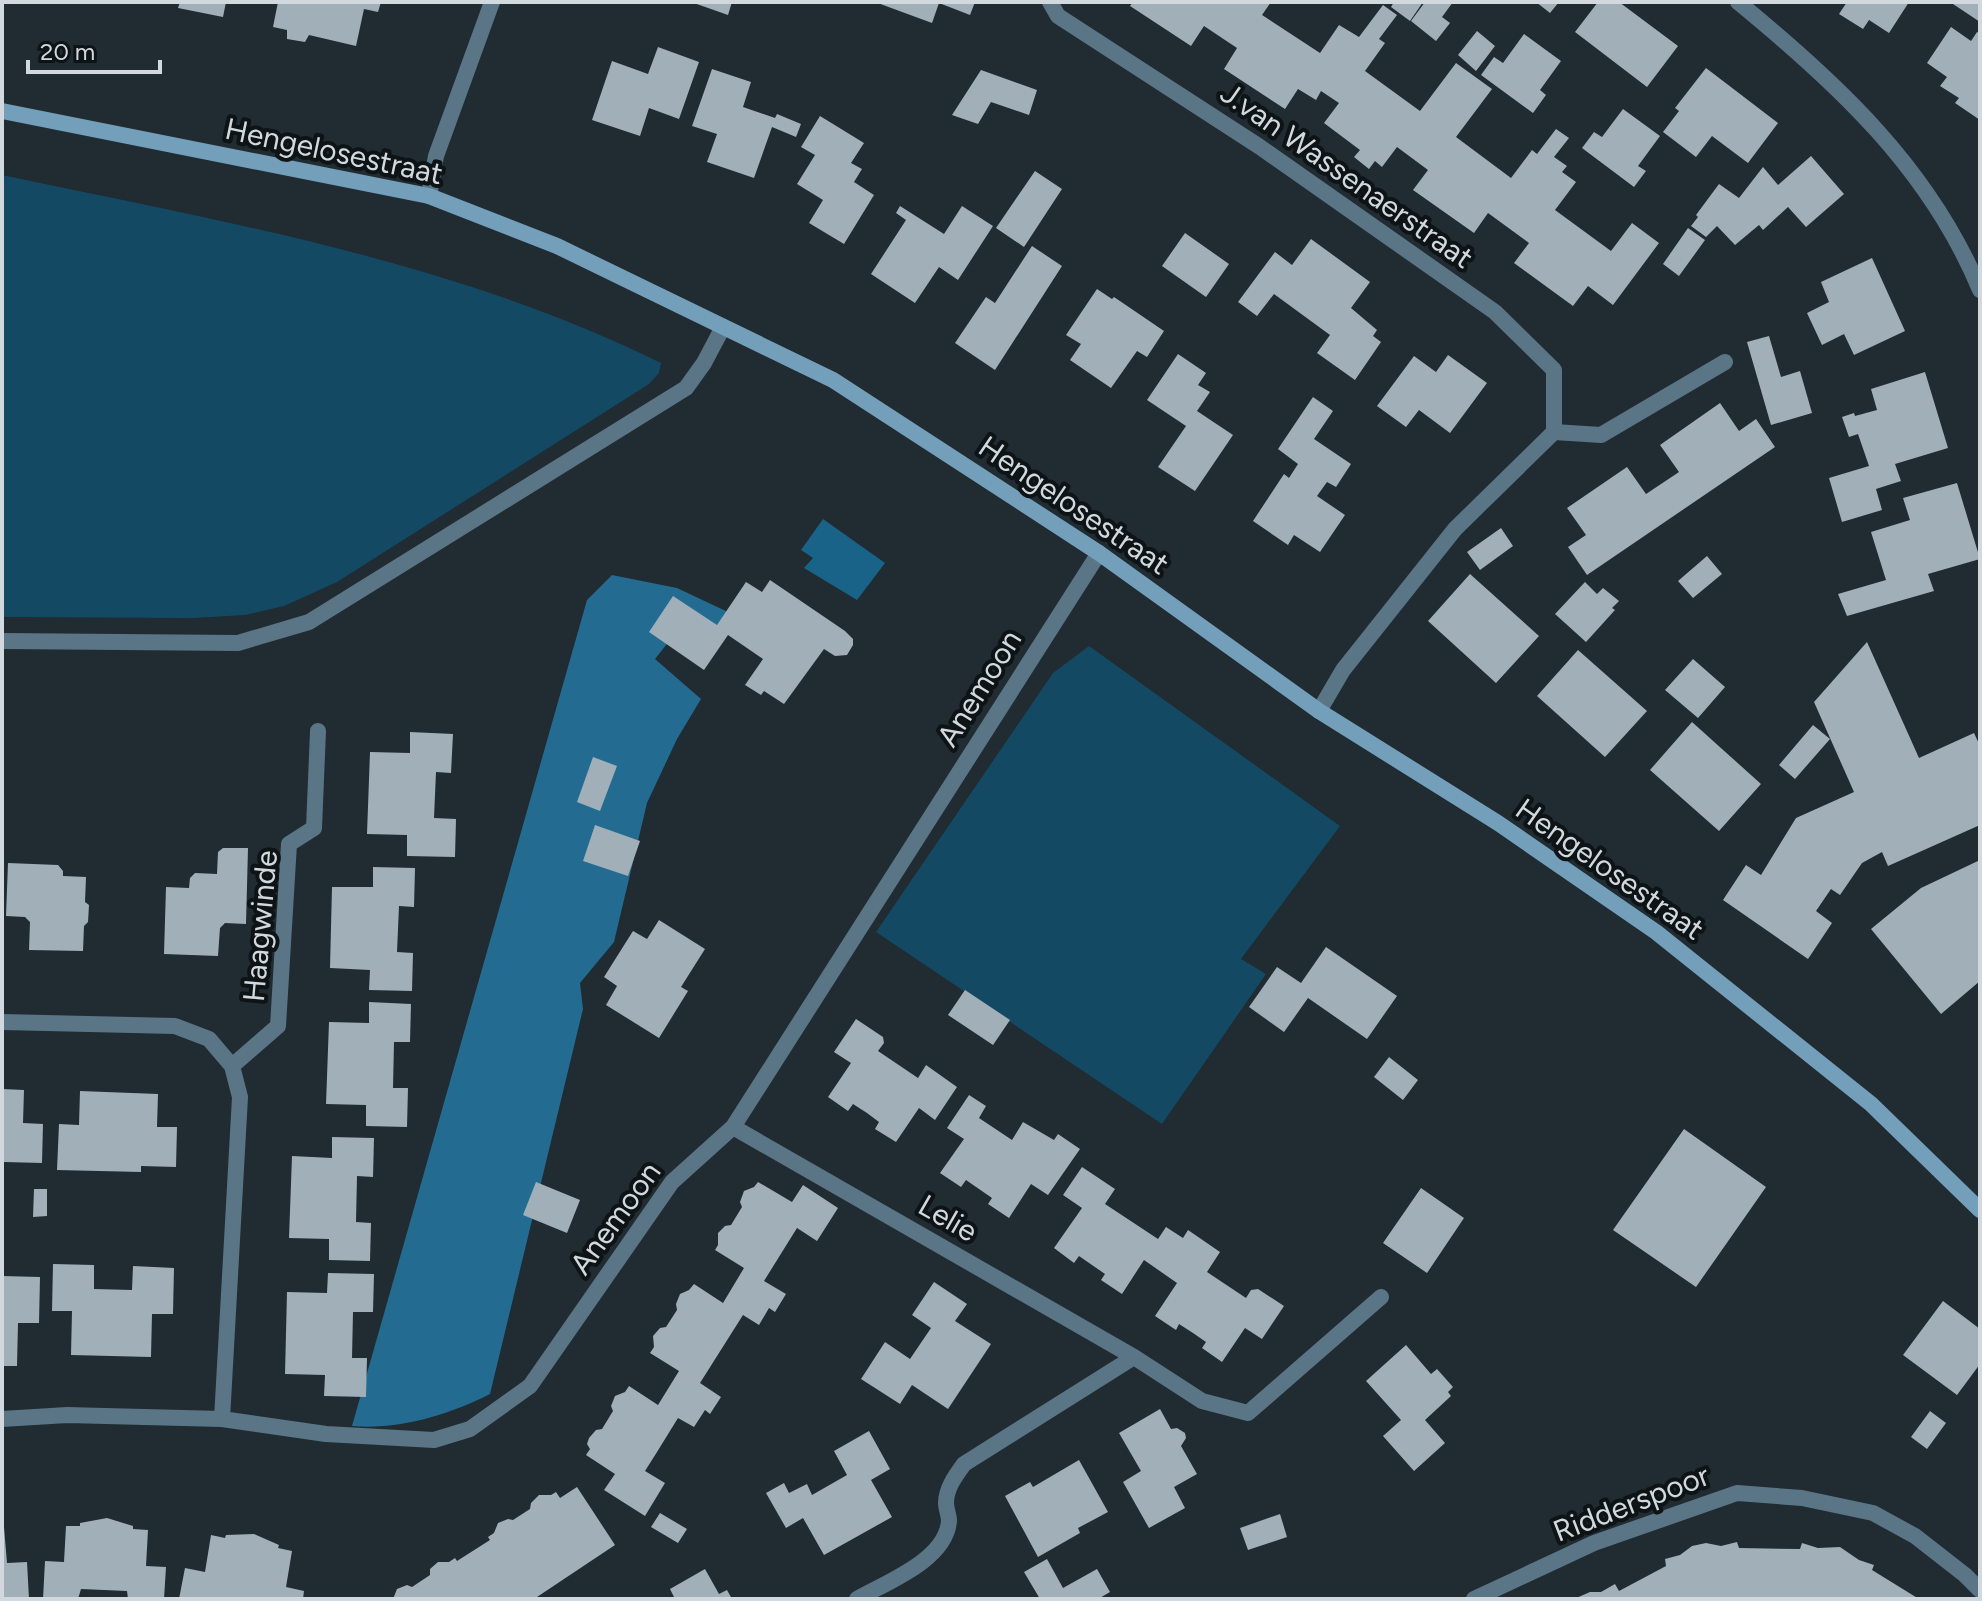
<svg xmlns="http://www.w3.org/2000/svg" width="1982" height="1601" viewBox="0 0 1982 1601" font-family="Figtree,sans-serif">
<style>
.green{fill:#144964}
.forest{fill:#236b90}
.water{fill:#196388}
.building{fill:#a1b0b8}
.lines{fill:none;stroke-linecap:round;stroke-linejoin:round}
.lane{stroke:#5a7585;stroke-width:16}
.street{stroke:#5a7585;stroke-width:16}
.secondary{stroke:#739fba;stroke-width:16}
.labels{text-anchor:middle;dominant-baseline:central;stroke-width:8;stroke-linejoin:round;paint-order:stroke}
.street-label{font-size:30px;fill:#d2d9de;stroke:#0e1316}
</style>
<rect width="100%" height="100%" fill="#202b32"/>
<path class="green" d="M2,175C225,222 455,261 661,363L659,373L649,384L337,582L284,606L245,615L193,618L2,617Z
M1089,646L1340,826L1241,959L1266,974L1162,1124L876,932L1053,673Z"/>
<path class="forest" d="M612,575L677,588L728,612L708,645L682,625L655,659L701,699L677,739L647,803L614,942L580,983L583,1009L490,1394C449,1415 399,1430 352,1426L587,600Z"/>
<path class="water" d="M823,519L885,563L857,600L804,568L813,558L801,550Z"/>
<path class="building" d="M180,2H226L223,17L178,8Z
M278,2H381L378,12L364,9L356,46L309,35L305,42L287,39V30L273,27Z
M691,2H732L728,15Z
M875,2H975L970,15L939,3L932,23Z
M1133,2H1271L1262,15L1320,53L1339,25L1359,37L1383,5L1397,15L1379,39L1385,43L1365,71L1420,111L1456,63L1492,89L1456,137L1511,178L1532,150L1537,154L1556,129L1569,138L1554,157L1567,166L1562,172L1576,182L1555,210L1611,251L1632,223L1659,243L1613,305L1588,286L1573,306L1514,263L1529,243L1488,213L1474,233L1413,190L1428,170L1397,147L1382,167L1375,161L1369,169L1354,157L1360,150L1324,123L1339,103L1321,91L1316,100L1298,89L1285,109L1224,69L1237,48L1204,26L1191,46L1130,6Z
M1394,2H1423L1410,21L1391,7Z
M1425,2H1453L1442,17L1450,23L1436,41L1411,21Z
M1536,2H1559L1550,13Z
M1598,2H1619L1678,46L1647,87L1575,32Z
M1847,2H1909L1889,33L1869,20L1863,29L1839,14Z
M1950,2H1980V22Z
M1951,27L1971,41L1977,32L1980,34V120L1955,103L1959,98L1940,86L1947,77L1927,63Z
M1477,31L1495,46L1476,71L1458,55Z
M1524,34L1561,61L1540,90L1546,95L1533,113L1481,75L1494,57L1503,63Z
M658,47L699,62L679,119L649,108L640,136L592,120L612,61L648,74Z
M1706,68L1778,123L1748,163L1712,136L1696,157L1663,132L1679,111L1675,108Z
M712,69L751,82L743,107L775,118L777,114L801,124L796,137L772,127L754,178L707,162L717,134L692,126Z
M981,70L1037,90L1029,115L991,102L978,124L952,115Z
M1623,109L1660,136L1638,166L1646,171L1634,187L1582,148L1594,132L1602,137Z
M820,116L864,143L851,163L862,169L854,182L874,195L844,244L809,223L823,200L797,184L815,155L801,147Z
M1811,156L1844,194L1806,227L1788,207L1763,230L1759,225L1735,245L1717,226L1706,237L1691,226L1698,217L1696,215L1719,184L1739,198L1763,167L1778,185Z
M1035,171L1062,189L1024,247L996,228Z
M900,206L944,234L962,206L993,226L958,280L939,267L915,303L871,274L906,220L896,213Z
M1688,228L1705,240L1679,276L1663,264Z
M1185,233L1229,264L1206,297L1162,266Z
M1311,239L1370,282L1351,308L1377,330L1373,336L1381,342L1355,380L1317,353L1330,335L1274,294L1257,316L1238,302L1275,252L1292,265Z
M1032,246L1062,266L995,370L955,343L986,297L995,303Z
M1872,258L1905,331L1854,355L1844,334L1822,345L1807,313L1829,302L1821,282Z
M1097,289L1112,299L1114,297L1164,331L1147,357L1137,351L1111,388L1070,360L1081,344L1066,335Z
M1769,336L1781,377L1800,371L1812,413L1771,425L1747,342Z
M1178,354L1206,373L1198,385L1210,392L1197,411L1233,435L1195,491L1158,467L1186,426L1147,400Z
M1448,355L1487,383L1450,433L1419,410L1406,427L1377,406L1414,356L1436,372Z
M1925,372L1948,448L1895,464L1901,481L1876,489L1882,510L1842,522L1829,478L1869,466L1858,434L1849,437L1842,417L1854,413L1855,416L1877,410L1871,389Z
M1313,397L1333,411L1314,439L1351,464L1336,487L1327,482L1317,496L1345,515L1320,552L1294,535L1288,545L1253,521L1284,474L1289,478L1298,464L1278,449Z
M1720,403L1739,431L1756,419L1775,447L1587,575L1568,547L1586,535L1567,508L1627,467L1646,494L1679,472L1660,445Z
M1957,483L1980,559L1928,574L1934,591L1847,616L1838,594L1886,580L1871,532L1910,520L1903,498Z
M1501,528L1513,546L1480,570L1467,552Z
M1707,556L1722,574L1693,598L1678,581Z
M1470,574L1539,636L1496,683L1428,621Z
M770,580L845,631L853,639V645L847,655L835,656L824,649L784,704L764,691L761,695L745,685L763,659L728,635L704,670L649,632L673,596L717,625L746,582L762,592Z
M1585,582L1597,594L1603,588L1619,601L1612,608L1615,610L1586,642L1555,614Z
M1867,642L1919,758L1974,733L1980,746V825L1888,866L1882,852L1862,863L1840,895L1831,889L1816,911L1832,923L1808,959L1723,900L1746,865L1761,875L1796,818L1854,792L1814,702Z
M1578,650L1647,711L1605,757L1537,696Z
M1693,659L1725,687L1698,718L1665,690Z
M1692,722L1761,784L1719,831L1650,770Z
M1813,725L1830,739L1795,779L1779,765Z
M410,732L453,734L451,773L436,772L434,818L456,819L455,857L407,856V835L367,834L370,752L410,753Z
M593,757L617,766L600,811L577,802Z
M595,825L640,841L628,876L583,861Z
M223,848H248L246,924L225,923L220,928L218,956L164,954L166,887L189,888L190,878L195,873L217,874L218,852Z
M1980,860V981L1941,1014L1871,929L1921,888Z
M8,863L58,865L63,871V876L86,877L85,902L89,905L88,922L84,926L83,951L29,950L30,922L25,917L6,916Z
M373,867L415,868L414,907L399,906L397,952L413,953L412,991L369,990L370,970L330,968L332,887H373Z
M659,920L705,949L681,987L688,991L659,1038L606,1005L617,986L604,977L633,931L647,939Z
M1326,947L1397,996L1367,1039L1308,998L1284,1032L1249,1007L1277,967L1301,983Z
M965,990L1010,1020L993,1045L948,1015Z
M369,1002L411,1004L410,1042H394L393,1088H408L407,1127L366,1126V1105L326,1104L329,1022L369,1023Z
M856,1019L883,1037L884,1043L878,1051L918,1078L926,1065L957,1087L935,1120L919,1108L896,1142L875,1129L879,1122L867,1113L853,1104L848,1111L828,1097L851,1063L834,1052Z
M1389,1057L1418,1080L1403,1100L1374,1077Z
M2,1089L24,1090L23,1123L43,1124L42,1163L4,1162Z
M80,1091L158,1094L157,1127H177L176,1167L141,1166V1172L57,1170L59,1124L79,1125Z
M969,1095L986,1106L979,1118L1012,1140L1023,1122L1054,1140L1058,1134L1080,1149L1048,1195L1031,1184L1009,1218L988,1204L992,1198L966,1180L961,1187L940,1173L964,1139L947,1128Z
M1684,1129L1766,1187L1696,1287L1613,1230Z
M332,1137L374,1138L373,1177L357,1176L356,1222L371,1223L370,1261L329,1260V1239L289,1238L292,1156L332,1158Z
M1082,1167L1115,1189L1105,1204L1158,1239L1166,1227L1183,1238L1188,1230L1220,1252L1207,1272L1246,1298L1251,1290L1258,1289L1284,1306L1262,1339L1245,1328L1222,1362L1202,1348L1206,1342L1193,1333L1179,1324L1176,1330L1155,1316L1177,1283L1144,1260L1122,1294L1101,1280L1105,1274L1079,1256L1074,1263L1054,1248L1082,1208L1063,1195Z
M536,1182L580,1200L567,1233L523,1215Z
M758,1182L792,1202L803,1185L838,1208L817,1241L797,1228L764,1281L786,1294L775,1312L769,1308L759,1325L743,1315L700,1383L721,1397L710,1414L705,1410L694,1427L678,1418L657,1452L645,1471L665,1483L645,1516L604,1490L615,1474L586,1455L590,1449L587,1444L589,1438L596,1430L602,1429L613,1411L611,1406L615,1396L625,1392L629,1386L658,1405L679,1371L650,1353L654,1347L653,1336L660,1328L666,1327L677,1310L676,1304L680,1294L689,1290L694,1284L723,1303L744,1268L715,1250L718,1245V1233L725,1226L731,1225L742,1207L740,1202L744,1191L754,1187Z
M1421,1188L1464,1218L1427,1273L1383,1243Z
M34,1189H47V1216L33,1217Z
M53,1264L94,1265V1289L132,1290L133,1266L174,1268L173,1314H152L151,1357L71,1355L72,1311H52Z
M328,1273L374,1274L373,1312H353L352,1358H367L366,1397L324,1396L325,1375L285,1374L287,1292L327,1293Z
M2,1276L40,1277L39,1323H18L17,1366H2Z
M934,1282L967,1304L955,1321L991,1344L948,1409L912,1385L900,1404L861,1379L885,1342L910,1359L931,1328L912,1315Z
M1943,1301L1980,1329V1364L1957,1395L1903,1355Z
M1406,1345L1431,1374L1437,1369L1453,1387L1448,1392L1451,1396L1425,1420L1445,1443L1414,1471L1383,1436L1401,1420L1366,1381Z
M1160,1409L1171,1429L1177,1428L1185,1433L1186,1438L1181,1446L1197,1474L1174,1487L1185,1508L1149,1528L1123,1482L1141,1471L1119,1433Z
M1930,1411L1946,1423L1927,1449L1911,1437Z
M869,1431L890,1469L871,1480L892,1517L824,1555L803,1518L786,1528L766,1493L784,1483L789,1493L807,1484L812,1495L847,1475L834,1451Z
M1079,1460L1108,1512L1078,1528L1080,1533L1038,1557L1005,1496L1030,1482L1033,1487Z
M577,1487L615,1545L534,1599H393L397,1589L407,1585L412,1587L430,1575V1569L438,1562H449L455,1558L457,1561L490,1540L488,1537L494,1533L498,1523L508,1519L513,1520L530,1509L531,1503L539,1495H551L556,1492L560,1498Z
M660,1513L687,1529L678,1543L651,1527Z
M1280,1514L1287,1537L1248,1550L1240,1528Z
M107,1518L133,1526V1529L148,1530L146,1566L166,1567L164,1599H128L127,1591L81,1589L78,1599H43L45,1561L64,1562L66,1526H80V1523Z
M2,1527H4L7,1563L27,1562L29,1599H2Z
M254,1534L279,1545L278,1548L292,1551L286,1587L304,1591L303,1599H179L185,1568L205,1572L211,1535L225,1538L226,1535Z
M1737,1542L1739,1548L1800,1549L1802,1543L1818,1548L1840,1547L1859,1560L1874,1565L1872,1570L1919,1599H1574L1590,1592H1601L1615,1584L1619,1591L1666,1566L1665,1559L1680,1555L1692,1546L1706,1543L1721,1546Z
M1047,1559L1063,1588L1097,1569L1110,1592L1098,1599H1040L1024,1572Z
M705,1569L719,1594L727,1590L732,1599H670L674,1597L670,1589Z"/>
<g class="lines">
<path class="lane" d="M2,641L238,643L309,622L686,388L704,363L723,327"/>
<path class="street" d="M1050,2L1058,16L1260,147L1495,312L1554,370V432
M1738,2C1837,83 1930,169 1980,290
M429,196L436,156L492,2
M1319,711L1343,670L1455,529L1554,432L1601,435L1725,362
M2,1022L175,1026L209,1039L232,1066L240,1097L222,1419
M232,1066L278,1026L289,844L314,828L318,731
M733,1127L1134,1357L1202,1401L1248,1413L1381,1297
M2,1419L67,1415L222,1419L326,1434L434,1440L470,1429L530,1386L672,1182L733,1127L1099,553
M857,1599C887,1582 946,1560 949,1521C949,1515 946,1509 946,1503C946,1488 956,1475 964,1464L1134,1357
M1474,1599L1594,1543L1737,1493L1802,1498L1873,1513L1915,1536L1965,1575L1980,1590"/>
<path class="secondary" d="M2,111L429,196L557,246L833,380L1099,553L1319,711L1498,823L1656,932L1871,1104L1980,1210"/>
</g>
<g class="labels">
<g class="street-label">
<text transform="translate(334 151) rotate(12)">Hengelosestraat</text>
<text transform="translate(1347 175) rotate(35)">J.van Wassenaerstraat</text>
<text transform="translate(1074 505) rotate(34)">Hengelosestraat</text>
<text transform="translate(979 688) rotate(-58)">Anemoon</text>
<text transform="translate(1610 869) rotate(35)">Hengelosestraat</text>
<text transform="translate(260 926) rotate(-85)">Haagwinde</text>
<text transform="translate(615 1218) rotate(-54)">Anemoon</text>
<text transform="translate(948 1218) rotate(30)">Lelie</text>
<text transform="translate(1631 1503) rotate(-21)">Ridderspoor</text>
</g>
</g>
<rect width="1982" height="1601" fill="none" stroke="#d2d9de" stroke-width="8"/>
<path d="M28 60v12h132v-12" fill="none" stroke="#d2d9de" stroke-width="4"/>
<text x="40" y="60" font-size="24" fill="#d2d9de" stroke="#0e1316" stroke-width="6" paint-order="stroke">20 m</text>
</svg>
